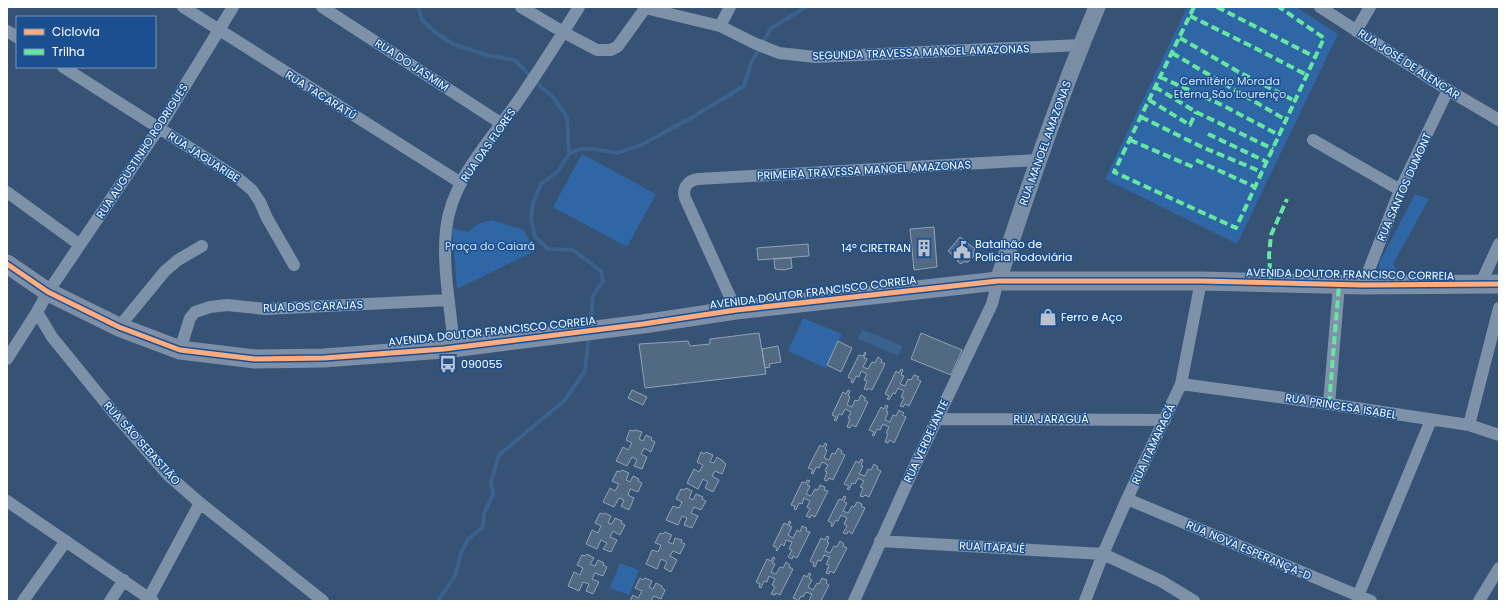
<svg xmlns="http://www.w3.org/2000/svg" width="1506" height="608" viewBox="0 0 1506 608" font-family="Poppins,sans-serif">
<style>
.green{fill:#2f66a5}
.water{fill:#3b618d}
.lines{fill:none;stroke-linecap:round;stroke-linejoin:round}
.stream{stroke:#3b618d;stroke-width:4}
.building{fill:#526984;stroke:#92a2b6}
.street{stroke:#7d92a8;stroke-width:12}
.secondary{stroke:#798da4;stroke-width:17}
.primary{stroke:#7d8ea7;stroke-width:19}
.quiet{stroke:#66e7a1;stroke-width:4;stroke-dasharray:8 4;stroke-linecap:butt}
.cycleway-casing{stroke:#1b4f8f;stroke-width:8}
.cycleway{stroke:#ffac80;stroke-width:5}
.labels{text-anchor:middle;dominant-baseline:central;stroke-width:3;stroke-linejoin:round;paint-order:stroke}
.street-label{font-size:11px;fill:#fff;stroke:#1b4f8f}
.park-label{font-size:11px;fill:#cfe3fa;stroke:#1b4f8f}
.poi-label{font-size:11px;fill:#fff;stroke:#1b4f8f;text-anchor:start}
</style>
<rect width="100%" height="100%" fill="#365274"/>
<path class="green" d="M1187,7H1296L1338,34L1237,244L1105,179Z
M582,154L656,194L627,247L553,207Z
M1415,194L1429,199L1393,264L1396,270L1393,274H1382L1380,271L1379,263Z
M492,220L524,230L535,251L457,289L452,228L469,232C476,224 482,222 492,220Z
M803,318L842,334L826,368L788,351Z
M620,563L639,570L629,595L610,588Z"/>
<path class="water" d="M862,329L903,346L898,356L858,339Z"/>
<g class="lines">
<path class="stream" d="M418,7L422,20L436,33L453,44L490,56L515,60L542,88L553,97L567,117L569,154
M590,325L593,296L603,281L601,271L573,250L548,249L535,237L531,218L533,203L541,184L558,171L569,154L580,149H595L617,153L641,145L691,118L744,86L751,63L771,28L806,7
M438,601L455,576L461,553L468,539L483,527L484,513L493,495L491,481L499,455L564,401L585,371L589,335"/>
</g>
<path class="building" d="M934,227L937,267L914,270L910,229Z
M960,237L975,249L973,252L974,256L968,262H963L961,264L957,261L959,260L948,251Z
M808,244L809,256L758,260L757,248Z
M791,258L792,268L784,270L775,269L774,259Z
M759,333L766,374L645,388L639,344L688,341L690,346L710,344V339Z
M921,333L962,350L951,375L911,359Z
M838,341L852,348L841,372L827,365Z
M778,346L781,362L769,364L770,367L765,368L762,349Z
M865,352L866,353L864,358L867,359L863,367L868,369L872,362L875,363L878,357L882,360L881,362L885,364L872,390L868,388L867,390L864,389L867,381L864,380L867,374L861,371L859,377L856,376L853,383L851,382L852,379L848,377L859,355L863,356Z
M901,369L903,370L901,375L904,376L900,384L905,386L908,379L911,380L914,375L919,377L917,379L921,381L909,406L905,404L903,407L900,406L904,398L901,397L904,391L898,388L895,394L893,393L889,400L887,399L889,396L885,394L896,371L899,373Z
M632,390L647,397L643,405L628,398Z
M848,390L850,391L848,396L850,397L847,405L852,407L855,400L858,401L861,395L866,398L864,400L868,402L856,427L852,425L850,428L847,427L850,419L848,418L851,412L845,409L842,415L839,414L836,421L834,420L836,417L832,415L843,392L846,394Z
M886,405L888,406L886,411L888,412L885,420L890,422L893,415L896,416L899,410L904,413L902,415L906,417L894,443L890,440L888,443L885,442L888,434L886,433L889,427L883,424L880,430L877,429L874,436L872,435L874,432L869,430L881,407L884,409Z
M630,430L633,431L635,430L642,432L639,439L643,441L646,435L652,438L651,440L655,442L651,452L644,448L641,454L647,457L642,469L634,466L637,460L632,457L627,466L616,461L623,447L628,450L632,443L626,440Z
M825,443L827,444L825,449L827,450L824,458L829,460L832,453L835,454L838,448L842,451L841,453L845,455L833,480L829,478L827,481L824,480L827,472L825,471L828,465L822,462L819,468L816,467L813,474L811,473L813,470L808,468L820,445L823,447Z
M701,452L704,454L706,452L713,455L710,462L714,463L717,457L723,461V462L726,464L722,474L715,471L712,476L719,480L713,492L705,488L708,482L703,479L698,489L687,483L694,469L699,472L703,465L697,462Z
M861,459L863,460L861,465L863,466L859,474L865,476L868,469L871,470L874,464L878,467L877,469L881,471L869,497L865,495L863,497L860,496L863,488L860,487L864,481L858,478L855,484L852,483L849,490L847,489L849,486L844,484L856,461L859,463Z
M622,470L629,473L626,480L630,482L633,476L639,479L638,481L642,483L638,492L630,489L628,495L634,498L629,510L621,506L624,500L619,498L614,507L603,502L610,488L615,491L619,484L612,481L617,471L620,472Z
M807,480L810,481L807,485L810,486L806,494L811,496L815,489L818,490L820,485L825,487L824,490L828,491L815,517L811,515L810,518L806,516L810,509L807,507L810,501L804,498L802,504L799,503L796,510L794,509L795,506L791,505L802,482L806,483Z
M686,488L692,491L689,498L693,500L696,494L703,497L702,499L706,501L701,510L694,507L691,513L698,516L692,528L684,525L687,518L682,516L678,525L666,520L673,506L679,508L682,502L676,499L681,489L684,490Z
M844,496L846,497L844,502L847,503L843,511L848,513L852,506L854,507L857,502L862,504L861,506L865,508L852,534L848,531L847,534L843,533L847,526L844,524L847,518L841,515L838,521L836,520L832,527L831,526L832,523L828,521L839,499L842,500Z
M600,513L603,514L605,513L611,516L608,523L612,524L615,518L622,521L621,523L625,525L620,535L613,531L610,537L617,540L611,552L603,549L607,543L601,540L597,549L586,544L592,530L598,533L601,526L595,523Z
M789,521L791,522L789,526L792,527L788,535L793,538L797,530L800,532L802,526L807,528L806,531L810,532L797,558L793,556L792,559L788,557L792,550L789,549L792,542L786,540L784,546L781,544L777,551L776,550L777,548L773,546L784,523L788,525Z
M665,532L672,535L668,542L673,544L675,538L682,540L681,542L685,544L680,554L673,551L670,556L677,560L671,572L664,568L667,562L661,559L657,569L646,564L652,550L658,552L661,545L655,543L660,533L663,534Z
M827,536L829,537L827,542L829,543L825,551L830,553L834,546L837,547L840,541L844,544L843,546L847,548L834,573L830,571L829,574L826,573L829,565L826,564L830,557L824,555L821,561L818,560L815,567L813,566L814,563L810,561L821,538L825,540Z
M587,554L594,558L590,564L595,566L598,560L604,563L603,565L607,567L603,576L595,573L592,579L599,582L593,594L586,591L589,584L583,582L579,591L568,586L574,572L580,575L583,568L577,565L582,555L585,556Z
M773,557L775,558L772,563L775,564L771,572L776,574L780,567L783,568L786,562L790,565L789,567L793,569L780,595L776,593L775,595L771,594L775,587L772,585L775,579L769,576L767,582L764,581L761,588L759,587L760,584L756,582L767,559L771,561Z
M809,573L811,574L809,578L812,580L808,587L813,590L817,583L819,584L822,578L827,580L826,583L829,585L821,601H809L812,594L806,592L803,597L801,596L798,601H796L797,600L793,598L804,575L807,577Z
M640,578L643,580L645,578L652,581L649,587L653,589L656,583L662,586V588L665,590L661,599L654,596L651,601H630L633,595L638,598L642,591L635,588Z"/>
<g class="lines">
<path class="street" d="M183,7L461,183
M322,7L502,124
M521,7L563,32L597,50H611L618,46L646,7
M1320,7L1448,90L1499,120
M645,8L720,26L754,43L779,53L815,57L1081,45
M720,26L730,7
M7,31L17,37
M1356,31L1370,7
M63,67L239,179L252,190L260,202L267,218L294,265
M1313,140L1400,190
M7,192L80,245
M1363,285L1400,190L1448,90
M1480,285L1499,244
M736,310L685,198C682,188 688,180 698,179L1037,160
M37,312L52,337L113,412L168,475L200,503L323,601
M119,327L165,271L178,260L202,246
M454,348C451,311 442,266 446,230C451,180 490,141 518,101C539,71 559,39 579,7
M180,350L190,318L195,312L210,307L227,305L265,309L449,300
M7,359L37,312L48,292L159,128L233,7
M1181,384L1329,404L1469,425L1499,435
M1329,404L1339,285
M937,419L1165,420
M1469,425L1499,308
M1127,499L1371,601
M7,501L153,601
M880,541L1103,554L1161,581L1194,601
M1358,596L1431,420
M149,598L200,503
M23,601L66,541
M110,601L124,580
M854,601L916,463L992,304L998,281
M1085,601L1103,554L1127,499L1181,384L1201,281
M1479,601L1499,568"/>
<path class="secondary" d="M998,281C1028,189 1059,97 1097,7"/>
<path class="primary" d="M7,264L48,292L119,327L180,350L255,359L324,358L444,349L643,324L736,310L998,281H1201L1363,285L1499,284"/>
<path class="quiet" d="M1194,7L1114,172L1236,228L1324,38L1279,7
M1217,7L1315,57
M1190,16L1249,45L1307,75
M1180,38L1237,71L1295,101
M1172,53L1286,120
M1160,77L1222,105L1279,135
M1155,87L1196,112L1273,149
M1149,100L1190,125L1196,112
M1141,117L1202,147L1262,172
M1208,134L1267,162
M1130,140L1193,167
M1196,160L1255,187
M1271,283L1269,255L1271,235L1287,199
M1329,404L1339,285"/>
<g class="cycleway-casing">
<path id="cycleway" d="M7,264L48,292L119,327L180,350L255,359L324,358L444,349L643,324L736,310L998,281H1201L1363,285L1499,284"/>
</g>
<use href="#cycleway" class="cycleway"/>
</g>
<defs>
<g id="building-bare" transform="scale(1.38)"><path d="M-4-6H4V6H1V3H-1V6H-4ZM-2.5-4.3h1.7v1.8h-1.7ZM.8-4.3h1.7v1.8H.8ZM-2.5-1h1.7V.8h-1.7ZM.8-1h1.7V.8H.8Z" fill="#b9c2ce" stroke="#1b4f8f" stroke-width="2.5" paint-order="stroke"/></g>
<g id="civic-bare" transform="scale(1.38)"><path d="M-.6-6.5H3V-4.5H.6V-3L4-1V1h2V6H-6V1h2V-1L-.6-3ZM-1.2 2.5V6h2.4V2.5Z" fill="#b9c2ce" stroke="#1b4f8f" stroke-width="2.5" paint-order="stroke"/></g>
<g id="shop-bare" transform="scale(1.38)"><path d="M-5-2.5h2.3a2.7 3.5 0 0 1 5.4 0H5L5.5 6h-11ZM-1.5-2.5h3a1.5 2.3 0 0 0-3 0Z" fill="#b9c2ce" stroke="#1b4f8f" stroke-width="2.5" paint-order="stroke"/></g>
<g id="bus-bare" transform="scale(1.38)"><path d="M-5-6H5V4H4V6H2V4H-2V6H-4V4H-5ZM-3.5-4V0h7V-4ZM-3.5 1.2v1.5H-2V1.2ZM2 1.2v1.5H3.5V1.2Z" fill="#b9c2ce" stroke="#1b4f8f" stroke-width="2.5" paint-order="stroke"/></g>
</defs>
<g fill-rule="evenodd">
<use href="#building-bare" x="924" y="248"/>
<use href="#civic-bare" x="962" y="250"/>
<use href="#shop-bare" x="1048" y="317"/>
<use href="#bus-bare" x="448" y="364"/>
</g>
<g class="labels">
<g class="street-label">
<text transform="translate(921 52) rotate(-2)">SEGUNDA TRAVESSA MANOEL AMAZONAS</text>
<text transform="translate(1409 64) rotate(33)">RUA JOSÉ DE ALENCAR</text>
<text transform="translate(412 65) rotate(33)">RUA DO JASMIM</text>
<text transform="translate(321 95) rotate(32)">RUA TACARATÚ</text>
<text transform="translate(1045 143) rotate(-70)">RUA MANOEL AMAZONAS</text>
<text transform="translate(488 145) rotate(-55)">RUA DAS FLORES</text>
<text transform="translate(142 151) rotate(-57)">RUA AUGUSTINHO RODRIGUES</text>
<text transform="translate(204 157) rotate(33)">RUA JAGUARIBE</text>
<text transform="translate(864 170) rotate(-3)">PRIMEIRA TRAVESSA MANOEL AMAZONAS</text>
<text transform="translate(1404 187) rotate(-66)">RUA SANTOS DUMONT</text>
<text transform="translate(1350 274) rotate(1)">AVENIDA DOUTOR FRANCISCO CORREIA</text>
<text transform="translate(813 292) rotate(-7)">AVENIDA DOUTOR FRANCISCO CORREIA</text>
<text transform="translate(313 306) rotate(-2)">RUA DOS CARAJAS</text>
<text transform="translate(492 331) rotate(-6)">AVENIDA DOUTOR FRANCISCO CORREIA</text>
<text transform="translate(1341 406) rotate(9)">RUA PRINCESA ISABEL</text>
<text x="1051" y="419">RUA JARAGUÁ</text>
<text transform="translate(926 441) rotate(-65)">RUA VERDEJANTE</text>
<text transform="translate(142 443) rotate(48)">RUA SÃO SEBASTIÃO</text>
<text transform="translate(1153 444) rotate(-65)">RUA ITAMARACÁ</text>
<text transform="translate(992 547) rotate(3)">RUA ITAPAJÉ</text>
<text transform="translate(1249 550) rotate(23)">RUA NOVA ESPERANÇA-D</text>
</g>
<g class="park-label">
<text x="1230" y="81">Cemitério Morada<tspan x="1230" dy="13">Eterna São Lourenço</tspan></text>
<text x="490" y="246">Praça do Caiará</text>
</g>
<g class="poi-label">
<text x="975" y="244">Batalhão de<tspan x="975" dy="13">Polícia Rodoviária</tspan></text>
<text x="911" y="248" text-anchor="end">14º CIRETRAN</text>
<text x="1061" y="317">Ferro e Aço</text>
<text x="461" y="364">090055</text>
</g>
</g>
<rect width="1506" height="608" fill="none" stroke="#ffffff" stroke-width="16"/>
<rect x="16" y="16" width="140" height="52" fill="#1b4f8f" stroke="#7695bc"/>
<rect x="24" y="29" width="20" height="6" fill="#ffac80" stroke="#7695bc"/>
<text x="52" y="36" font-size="12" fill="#ffffff">Ciclovia</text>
<rect x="24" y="49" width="20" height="6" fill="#66e7a1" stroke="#7695bc"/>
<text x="52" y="56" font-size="12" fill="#ffffff">Trilha</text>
</svg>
